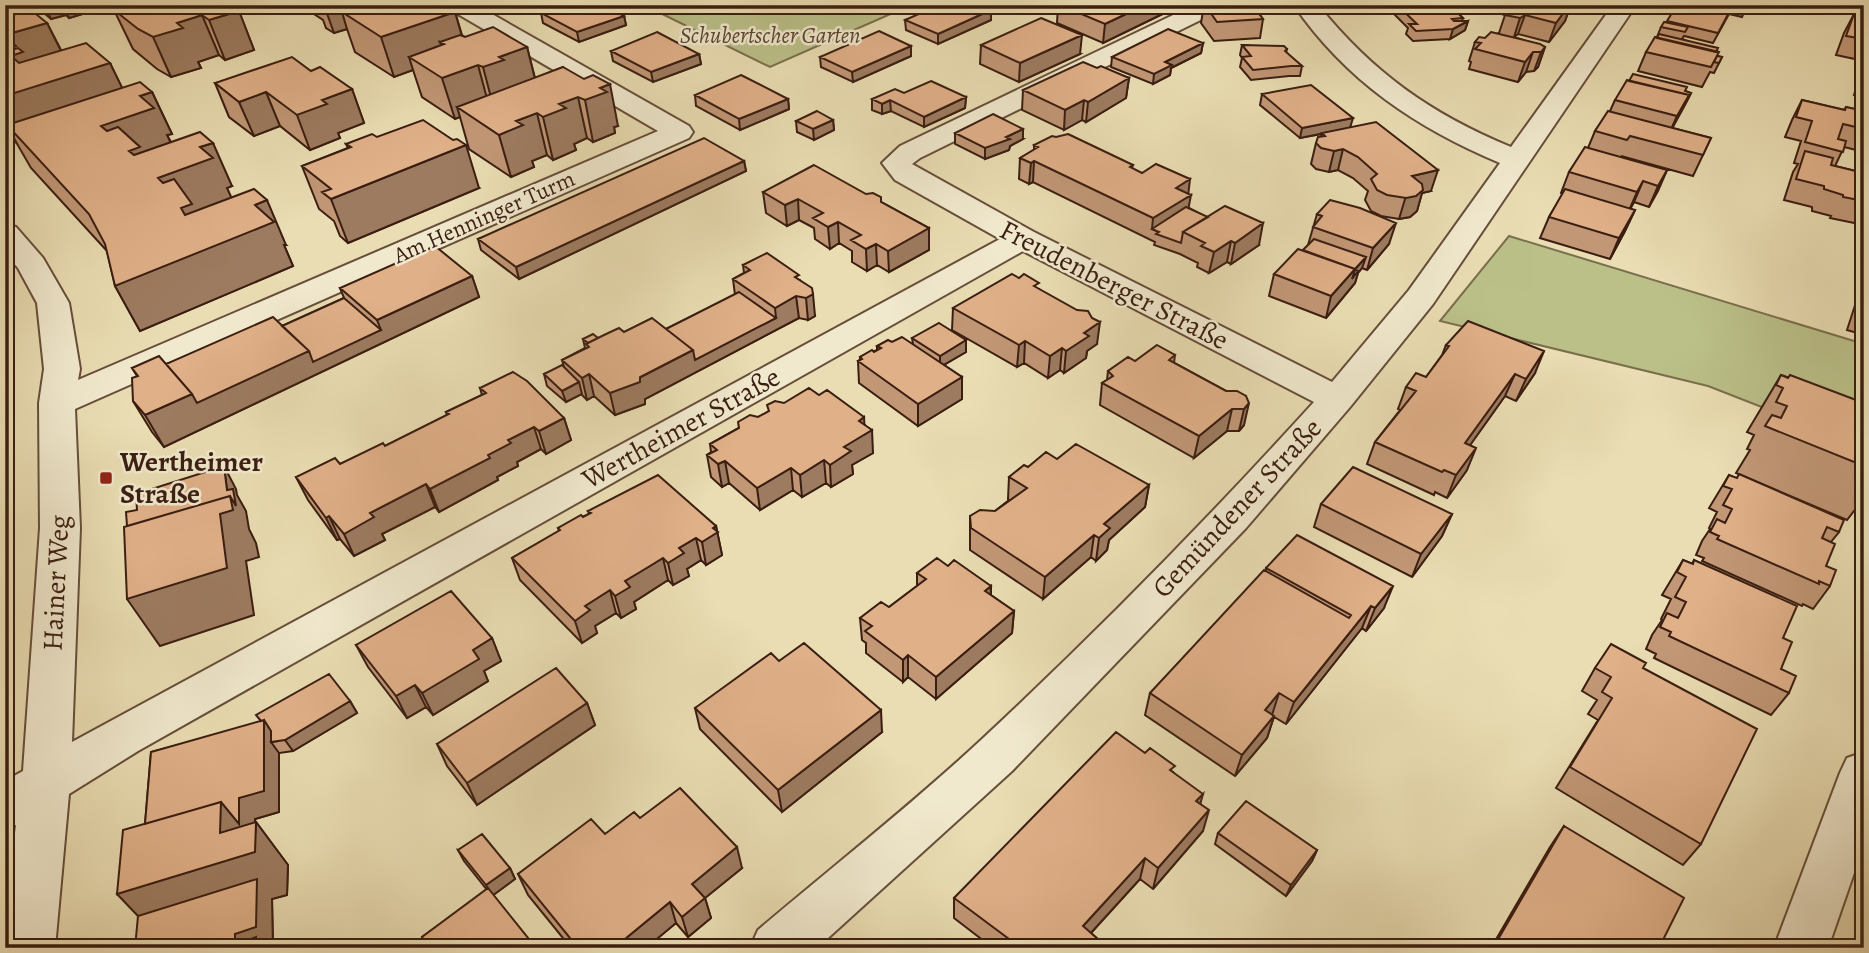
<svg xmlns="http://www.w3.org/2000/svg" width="1869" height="953" viewBox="0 0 1869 953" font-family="Alegreya,serif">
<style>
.green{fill:#bbc089;stroke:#7a6f4d;stroke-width:2}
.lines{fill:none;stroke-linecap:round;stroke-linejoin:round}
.minor-casing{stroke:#664e3a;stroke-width:4}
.minor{fill:#f1e9ce;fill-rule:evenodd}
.wall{fill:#c19776;stroke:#3a1e11;stroke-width:2}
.shaded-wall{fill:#9d7b60;stroke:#3a1e11;stroke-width:2}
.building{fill:#e0b089;stroke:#3a1e11;stroke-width:2}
.poi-dot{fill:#8f2418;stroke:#f1e9ce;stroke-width:2.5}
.labels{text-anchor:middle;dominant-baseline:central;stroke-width:5;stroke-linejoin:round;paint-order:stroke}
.far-park-label{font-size:23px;font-style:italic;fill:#5a462f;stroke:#f1e9ce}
.far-street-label{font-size:23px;fill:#3a1e11;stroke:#f1e9ce}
.street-label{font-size:28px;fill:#3a1e11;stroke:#f1e9ce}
.poi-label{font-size:28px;font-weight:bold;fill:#3a1e11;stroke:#f1e9ce;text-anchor:start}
</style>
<rect width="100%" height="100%" fill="#eaddb3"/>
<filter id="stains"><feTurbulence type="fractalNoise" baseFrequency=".00286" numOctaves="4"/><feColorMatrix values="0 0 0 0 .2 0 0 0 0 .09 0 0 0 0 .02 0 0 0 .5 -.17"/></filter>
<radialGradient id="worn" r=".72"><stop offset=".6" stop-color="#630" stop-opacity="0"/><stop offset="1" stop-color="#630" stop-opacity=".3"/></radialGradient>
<path class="green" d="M644,5H911L770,67Z
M1509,236L1864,344V447L1708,386L1440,321Z"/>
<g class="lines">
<g class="minor-casing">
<path id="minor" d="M448,5H476L689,126L693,132L689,138L75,409L80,528L72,742L1000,239L895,180L882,163L900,146L1194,5H1224L1221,10L920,158L912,164L1034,232L1332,382L1409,290L1500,163C1417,128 1346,81 1294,5H1318C1373,73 1431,114 1511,147L1613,5H1636L1433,304L1350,407L1246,528L1012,771L817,948H750L758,930C832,867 909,807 980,741C1096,633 1207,520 1314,402L1023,251L138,751L69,794L55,948H5V915L16,825L5,829V781L23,771L40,528L39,403L44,369L37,303L18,268L5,253V224L16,227L43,258L69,303L80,369L78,380L658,131L451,10Z
M1864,752V844L1828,948H1774L1840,773L1847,758Z"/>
</g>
<use href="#minor" class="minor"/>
</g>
<path class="wall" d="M34,5H112L69,18L66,15L51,19Z
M311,5H444L455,12L462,35L465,37L527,47L535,78L563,67L618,126L614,127L615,133L593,142L587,138L574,144L576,150L553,160L547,155L532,161L534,167L511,177L469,149L460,117L455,119L422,97L413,70L394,77L355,52L347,29L334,33L326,28L323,20L314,14Z
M1058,5H1181L1103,43L1057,23Z
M1204,5H1258L1261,9L1260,15L1263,19L1260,38L1214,41L1201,23Z
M1389,5H1449L1463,18L1462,21H1468L1465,30L1450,39L1413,41L1406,34L1408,28L1390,10L1391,7Z
M1477,5H1577L1573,10L1569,9L1565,21L1549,42L1518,34L1514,37L1545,47L1538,67L1534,71L1526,72L1518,82L1469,69L1471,62L1469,61L1475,42L1499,33L1505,15L1479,8Z
M1677,5H1747L1742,17L1729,14L1713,43L1684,36L1682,39L1716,52L1717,56L1722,57L1714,73L1710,72L1702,87L1638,71L1646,52L1658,37H1657L1661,27L1667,22Z
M114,10L239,11L254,50L225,60L219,55L198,62L201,68L171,77L157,69L133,49Z
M991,10V20L938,44L906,30L905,20Z
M541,13L624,16L626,25L579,42L543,23Z
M1854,14L1864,15V61L1836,55L1844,33Z
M5,17L47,23L61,50L110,63L122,88L152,92L172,134L167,135L171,142L232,186L227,188L231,198L286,245H284L293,266L140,331L115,286L107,251L31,168L16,142L13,143L8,139L5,140Z
M1203,43L1201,53L1171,68L1170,75L1153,84L1111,67L1112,57Z
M981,45L1080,54L1019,82L980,64Z
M1242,45L1287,49L1286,53L1302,66L1300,76H1289L1251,80L1240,67L1242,58L1240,55Z
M911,46V56L853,82L821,67L820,57Z
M611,51L699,54L701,64L653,82L613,61Z
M1097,68L1129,78L1126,98L1086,122L1082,120L1064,130L1022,110L1023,90Z
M311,71L352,89L364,123L338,133L340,138L310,150L280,126L254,136L229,117L215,83Z
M1864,74V97L1854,95L1856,88Z
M1685,91L1691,93L1672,128L1711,138L1693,176L1621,156L1667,170L1649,207L1634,202L1630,209L1635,210L1625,231L1610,259L1540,238L1549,217L1563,194L1561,193L1569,172L1588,148L1595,131L1610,111L1615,100Z
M904,93L966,97L965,108L924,127L891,111L882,114L872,110V99Z
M1262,94L1350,127L1431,191L1422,193L1417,211L1410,217L1399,219L1381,216L1371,211L1365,200L1368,191L1353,178L1338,170L1329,172L1316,169L1311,164L1316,143L1321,137L1322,134L1300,138L1260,105Z
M695,95L788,99L789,109L740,130L696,106Z
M1802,100L1844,110L1846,107L1864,111V152L1844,147L1835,166L1864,173V225L1830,218L1831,216L1812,211V207L1784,200L1793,172L1798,164L1794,163L1801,141L1785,137L1792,120Z
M833,120L834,130L814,140L797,132L796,121Z
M955,133L1023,139L1010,146L1009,150L985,159L955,144Z
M346,144L479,188L348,243L340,236L334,221L319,209L302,166L348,148Z
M1034,145L1133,165L1132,168L1189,208L1259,245L1231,264L1227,262L1209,273L1197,267L1198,263L1180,254L1154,245L1155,242L1033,182L1029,184L1019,179L1020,158L1034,150Z
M744,161L746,171L519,279L481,250L478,239Z
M763,192L881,202L929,228V250L889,272L877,265L867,271L852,262V251L839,243L830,249L815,239L814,228L799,220L787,226L766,213Z
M1317,214L1389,244L1367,270L1362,268L1358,273L1355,283L1326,318L1269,296L1274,274L1303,250L1308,245Z
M743,265L800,280L815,316L808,320L799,318L645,399V404L615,415L594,396L587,400L581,394L566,402L547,386L544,374L564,367L562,360L585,348L583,339L598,338L624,332L666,329L735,295L733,279L744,273Z
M472,276L479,297L164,447L152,432L133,401L137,376L132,368L166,364L282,326L344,298L340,288Z
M1864,285V335L1847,330L1859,293Z
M1039,289L1097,344L1087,351L1086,358L1064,373L1060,370L1048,378L1024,363L1017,367L952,330L953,308Z
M912,338L966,340V352L944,365L962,377V399L918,426L859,383L858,361L860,360V357L877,350V346L892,342L913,344Z
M1446,345L1535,373L1516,401L1505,396L1470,445L1467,470L1447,498L1435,492L1434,495L1367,464L1375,442L1400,410L1398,409L1406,387L1426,377L1442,355Z
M1175,355L1174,363L1226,391L1246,396L1244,425L1239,431H1227L1194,458L1100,405L1102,383L1107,380L1108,371L1135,361Z
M1781,375L1864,403V498L1847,520L1736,473L1750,450L1747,449L1754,435L1747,432Z
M480,388L564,418L571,440L546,454L541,449L517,462L518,466L497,477L498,480L439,512L435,507L382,534L385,540L354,556L340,539L337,540L308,500L296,477L340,464L385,446L447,415L446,412L482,395Z
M758,417L865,425L873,453L852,465L853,474L831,487L826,483L802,497L793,490L760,510L729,483L722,487L711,477L707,455L711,452L710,444Z
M1057,459L1149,485L1145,507L1109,540L1107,550L1096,561L1091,557L1043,599L970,550V516L995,511L1009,500L1008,499L1009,477L1028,467Z
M1729,475L1839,532L1831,542L1826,566L1830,586L1813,609L1803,604L1802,606L1702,561L1704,558L1696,555L1702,541L1710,529L1709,528L1717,512L1709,508Z
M1321,504L1452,514L1442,536L1412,577L1314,527Z
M588,511L716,526L722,555L706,565L701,560L687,569L689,576L673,585L668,580L634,602L636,609L621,618L616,613L595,626L597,633L582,643L520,580L512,558L559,531L558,528L589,514Z
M1683,560L1692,564L1694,560L1783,638L1781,669L1789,693L1771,715L1654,658L1656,654L1646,649L1652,635L1662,620L1661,619L1671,599L1662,595Z
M948,566L991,586V595L1014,611L1012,633L936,699L908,677L903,682L866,653V643L862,640L860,618L889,607L917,586V573Z
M1266,568L1384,608L1366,631L1362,628L1286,724L1274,717L1267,738L1235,776L1145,715L1150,693L1266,571Z
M492,638L501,661L484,671L488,681L433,715L426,707L407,718L368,667L356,645Z
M779,661L882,732L782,812L700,729L695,708Z
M1595,668H1643L1701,844L1683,865L1556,788L1598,720L1588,714L1597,700L1582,691Z
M350,701L357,713L293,751L279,753V812L255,819V822H256L288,865L287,895L272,899L273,947L145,824L151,752Z
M587,703L595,725L477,805L447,766L437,744Z
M1145,753L1173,772L1200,804L1203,831L1153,889L1140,879L1091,933L1108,948H993L954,918V898Z
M640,818L742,868L705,898L711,918L688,937L676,923L646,948H571L528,895L518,874Z
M1564,826L1659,948H1491L1550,847Z
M1218,833L1317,850L1312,861L1286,896L1215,844Z
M458,850L510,868L515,879L493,895L536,948H428L422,937L487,890L464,861Z"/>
<path class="shaded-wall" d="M44,5H61L66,15L51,19Z
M63,5H112L69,18Z
M324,5H389L342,12L347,29L334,33Z
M1145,5H1181L1103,43L1105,24Z
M1569,5H1571L1565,21L1549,42L1556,23Z
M991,10V20L938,44V34Z
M239,11L254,50L225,60L209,20Z
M455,12L466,51L444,44L440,42L445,59L409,57L413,70L394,77L381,37Z
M202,15L219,55L198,62L201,68L171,77L153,37L177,23Z
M1525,15L1518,34L1514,37L1520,18Z
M624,16L626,25L579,42L577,32Z
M1468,21L1465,30L1450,39L1453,29Z
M47,23L67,63H110L130,104L7,125L16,142L13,143L5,130V35Z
M1082,35L1080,54L1019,82L1020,63Z
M1203,43L1201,53L1171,68L1170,75L1153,84L1154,74L1165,62Z
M911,46V56L853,82L852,72Z
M527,47L537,87L494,109L483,67L499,57Z
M1545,47L1538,67L1534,71L1541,52Z
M1533,52L1526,72L1518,82L1525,62Z
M699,54L701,64L653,82L651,72Z
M478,65L489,106L457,107L460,117L455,119L442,78Z
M1129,78L1126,98L1086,122L1088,102Z
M610,84L618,126L614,127L615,133L593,142L585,100L600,88Z
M352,89L364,123L338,133L340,138L310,150L297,115L322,100Z
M152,92L172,134L167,135L174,150L146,160L161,190L101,126L140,96Z
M266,92L280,126L254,136L239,102Z
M1691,93L1686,103L1668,136L1677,116Z
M578,97L587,138L574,144L576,150L553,160L543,117L559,104Z
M966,97L965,108L924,127V117Z
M788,99L789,109L740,130L739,119Z
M890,100L891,111L882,114V104Z
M1084,100L1082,120L1064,130L1065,110Z
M537,113L547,155L532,161L534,167L511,177L499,135L516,121Z
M1353,118L1350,128L1300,138L1302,128Z
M833,120L834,130L814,140L813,129Z
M1023,129V139L1010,146L1009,150L985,159V148Z
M213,143L232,186L227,188L233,201L255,205L267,200L286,245H284L293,266L140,331L115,286L158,178L200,147Z
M466,145L479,188L348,243L331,199Z
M1343,149L1338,170L1329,172L1334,151Z
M744,161L746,171L519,279L516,267Z
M1034,161L1033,182L1029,184L1031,163Z
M1438,170L1431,191L1422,193L1417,211L1410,217L1399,219L1412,176Z
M1667,170L1658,191L1649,207L1658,186Z
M1190,179L1188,197L1191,195L1187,216L1159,232L1152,229L1153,218L1176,188Z
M1643,181L1634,202L1628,213L1637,192Z
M798,199L799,220L787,226L785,205Z
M1635,210L1625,231L1610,259L1619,238Z
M838,222L839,243L830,249L828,227Z
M1263,223L1259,245L1231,264L1235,243Z
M1396,223L1389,244L1367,270L1373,248Z
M929,228V250L889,272L888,251Z
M1231,241L1227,262L1209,273L1214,252Z
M876,244L877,265L867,271L866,249Z
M1366,257L1362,268L1358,273L1355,283L1326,318L1331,296Z
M472,276L479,297L164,447L145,415L192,394L309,351L381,330L377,320Z
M813,294L815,316L808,320L806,298Z
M796,296L799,318L645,399V404L615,415L610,393L693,350L776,318L775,308Z
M1100,322L1097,344L1087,351L1086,358L1064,373L1066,351L1084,333Z
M966,340V352L940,367V356Z
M1025,341L1024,363L1017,367L1019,345Z
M1062,348L1060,370L1048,378L1050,356Z
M1544,351L1535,373L1516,401L1526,379Z
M589,374L594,396L587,400L582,378Z
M1515,374L1505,396L1456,465L1465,443Z
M962,377V399L918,426V404Z
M579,382L582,394L566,402L562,391Z
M1249,403L1244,425L1239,431L1244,409Z
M1232,409L1227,431L1194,458L1199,436Z
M864,417L865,434L872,430L873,453L852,465L853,474L831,487L830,465L844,447L859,421Z
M564,418L571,440L546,454L539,431Z
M534,427L541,449L517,462L518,466L497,477L498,480L439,512L430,489L488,455L508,440Z
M1476,448L1467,470L1447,498L1456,475Z
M824,460L826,483L802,497L800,475Z
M725,461L729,483L722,487L718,464Z
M224,466L236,489L237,495L246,511L249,529L256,543L259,557L246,561L254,615L160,646L127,599L220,514L227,490Z
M791,468L793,490L760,510L757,488Z
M426,484L435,507L382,534L385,540L354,556L344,534L370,513Z
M1149,485L1145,507L1109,540L1107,550L1096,561L1099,538L1104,524Z
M1452,514L1442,536L1412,577L1421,554Z
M329,516L340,539L337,540L326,518Z
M716,526L722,555L706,565L702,542L713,528Z
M1094,535L1091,557L1043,599L1045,577Z
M696,538L701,560L687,569L689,576L673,585L668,563L679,548Z
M663,558L668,580L634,602L636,609L621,618L615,596L625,581Z
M991,586L990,609L985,591Z
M1393,586L1384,608L1366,631L1375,608Z
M610,590L616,613L595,626L597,633L582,643L575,621L585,606Z
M1371,606L1362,628L1286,724L1294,702Z
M1014,611L1012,633L936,699V677Z
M492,638L501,661L484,671L488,681L433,715L422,693L473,650Z
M908,655V677L903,682V660Z
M415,685L426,707L407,718L396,696Z
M1279,693L1272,715L1265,710Z
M350,701L357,713L293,751L285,740Z
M587,703L595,725L477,805L467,783Z
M881,710L882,732L782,812L778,790Z
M1274,716L1267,738L1235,776L1242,755Z
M264,720L278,741L271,742L279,753V812L255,819L254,852L256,822L288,865L287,895L272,899L273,947L237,948L157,936L117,894L161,874L221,802L239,798Z
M1203,794L1197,816L1196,801Z
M1209,810L1203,831L1153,889L1158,868Z
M737,847L742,868L705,898L711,918L688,937L682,917L692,884Z
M1317,850L1312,861L1286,896L1291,885Z
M1145,858L1140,879L1079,946L1083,926Z
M510,868L515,879L492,896L486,885Z
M670,902L676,923L646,948H614Z"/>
<path class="building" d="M130,5H231L239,11L209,20L202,15L177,23L183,28L153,37L138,29L114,10Z
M364,5H444L455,12L381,37L342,12Z
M562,5H604L624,16L577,32L541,13Z
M939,5H979L991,10L938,34L905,20Z
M1060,5H1145L1105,24Z
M1205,5H1258L1261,9L1257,11L1263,19L1217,22Z
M1397,5H1449L1463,18L1452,19L1454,21H1468L1453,29L1416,31L1409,24H1417Z
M1513,5H1569L1556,23L1525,15L1520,18L1505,15Z
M1677,5H1733L1718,33L1667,21Z
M31,10L47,23L5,35V17Z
M1854,14L1864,15V39L1846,36Z
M1041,18L1082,35L1020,63L981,45Z
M1664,22L1688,27L1685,32L1661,27Z
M493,27L527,47L499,57L504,60L483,67L478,65L442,78L409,57L444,44L440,42L460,35L465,37Z
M1168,29L1203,43L1165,62L1172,65L1154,74L1112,57Z
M879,31L911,46L852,72L820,57Z
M657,32L699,54L651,72L611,51Z
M1491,32L1540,44L1545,47L1541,52H1533L1525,62L1475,49L1481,43L1475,42L1479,37L1485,38Z
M1659,34L1718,48L1716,52L1657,38Z
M1655,37L1719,52L1711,67L1646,52Z
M11,42L16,46L5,49V44Z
M86,43L110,63L5,96V50L6,52L18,48L23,52L11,56L19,63Z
M1242,45L1284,46L1287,49L1285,51L1302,66H1291L1253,70L1242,57L1251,56Z
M1717,56L1722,57L1719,63L1714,62Z
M292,57L311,71L320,67L352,89L322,100L327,104L297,115L266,92L239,102L215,83Z
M1083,62L1097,68L1101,66L1129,78L1088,102L1084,100L1065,110L1023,90Z
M563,67L584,79L593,75L610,84L600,88L607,92L585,100L578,97L559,104L566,108L543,117L537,113L516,121L523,125L499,135L457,107Z
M1633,74L1687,87L1685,91L1691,93L1684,105L1689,95L1629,81Z
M741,75L788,99L739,119L695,95Z
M1627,80L1689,95L1677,116L1615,100Z
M931,81L966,97L924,117L890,100L882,104L872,99L895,89L904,93Z
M140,82L152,92L140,96L154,108L101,126L107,131L118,127L140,147L129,151L134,155L200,132L213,143L200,147L213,158L158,178L163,183L174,179L192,204L181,208L185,215L254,189L267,200L255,205L274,222L115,286L105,244L89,214L7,125Z
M1311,85L1353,118L1302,128L1262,94Z
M1802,100L1845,110L1846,107L1864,111V129L1843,124L1838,139L1846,141L1843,152L1805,142L1812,121L1796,117Z
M817,111L833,120L813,129L796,121Z
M1608,111L1711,138L1703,155L1630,136L1627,140L1595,131Z
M993,114L1023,129L1006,137L1010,139L985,148L955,133Z
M423,120L453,140L457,139L466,145L331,199L322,192L331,189L302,166L351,147L346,144L372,134L377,137Z
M1376,122L1438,170L1412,176L1422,184L1423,190L1416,196L1406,198L1387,195L1377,190L1371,179L1377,174L1358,157L1343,149L1334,151L1321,148L1316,143L1318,137L1325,136L1322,133Z
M1068,134L1133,165L1130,167L1142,173L1156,164L1190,179L1176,188L1191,195L1153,218L1034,161L1031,163L1020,158L1038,147L1034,145L1052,136L1056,137Z
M704,138L744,161L516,267L478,239Z
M1585,147L1667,170L1658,186L1643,181L1637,192L1569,172Z
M1805,151L1833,158L1831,165L1864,173V201L1843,197V195L1824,189V186L1796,179Z
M814,165L866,194L873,193L881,197V202L929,228L888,251L876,244L866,249L851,240L861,235L838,222L828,227L813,218L823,213L798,199L785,205L763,192Z
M1565,189L1635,210L1619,238L1549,217Z
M1330,200L1360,208L1396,223L1373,248L1313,227L1322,216L1317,214Z
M1225,206L1263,223L1235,243L1231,241L1214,252L1201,246L1205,243L1183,232Z
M1186,207L1208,217L1183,232L1181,243L1156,234L1159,232L1152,229Z
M1314,239L1366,257L1355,269L1303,250Z
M435,246L472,276L377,320L340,288Z
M1298,249L1355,269L1331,296L1274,274Z
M767,253L799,275L795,277L812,288L813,294L806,298L796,296L775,308L733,279L750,270L743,265Z
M1355,270L1358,271L1352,279Z
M1012,274L1019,278L1024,274L1039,283L1034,286L1077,310L1088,311L1092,318L1100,322L1084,333L1089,336L1066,351L1062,348L1050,356L1025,341L1019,345L953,308Z
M739,292L776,318L695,360L693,350L666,329Z
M344,298L381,330L313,362L309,351L282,326Z
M273,317L309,351L197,403L192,394L166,364Z
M652,318L693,350L640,377V382L610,393L589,374L582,378L562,360L589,347L586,344L604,335L619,328L624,332Z
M1468,321L1544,351L1526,379L1515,374L1465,443L1476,448L1456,475L1444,470L1442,472L1375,442L1416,391L1406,387L1416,373L1426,377L1449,346L1446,345Z
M939,323L966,340L940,356L912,338Z
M593,334L598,338L588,343L583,339Z
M902,337L962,377L918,404L858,361L862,359L860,357L872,350L874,352L881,348L877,346L888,340L892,342Z
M1157,345L1175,355L1169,360L1226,391H1237L1246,396L1249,403L1244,409H1232L1199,436L1102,383L1113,376L1108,371L1128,357L1135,361Z
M159,356L192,394L145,415L133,401L132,378L138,376L132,368Z
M562,365L579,382L562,391L544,374Z
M513,372L527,381L564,418L539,431L534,427L508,440L511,443L488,455L490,458L430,489L426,484L370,513L374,517L344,534L329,516L326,518L296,477L335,458L340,464L383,443L385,446L449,414L446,412L486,393L480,388Z
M1781,375L1788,378L1790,375L1864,403V466L1765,426L1772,415L1781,418L1787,406L1776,402L1783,388L1776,385Z
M809,388L819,395L827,390L864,417L859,421L872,430L844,447L851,451L830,465L824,460L800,475L791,468L757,488L725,461L718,464L707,455L717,450L710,444L739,428L738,422L750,415L758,417L769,411L767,405L775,401L784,403Z
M1076,444L1149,485L1104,524L1110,528L1099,538L1094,535L1045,577L971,528L970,516L980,510L995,511L1027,488L1009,477L1024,465L1028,467L1046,452L1057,459Z
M224,466L227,490L233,489L236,506L230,496L127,526L126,512L137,510L136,494Z
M1353,467L1452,514L1421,554L1321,504Z
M1739,474L1844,520L1839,532L1827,527L1822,538L1835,544L1826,566L1836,570L1830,586L1819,581V584L1717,539L1719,536L1710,532L1717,519L1725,523L1732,509L1723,505L1732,489L1723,486L1729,475L1737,478Z
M658,475L716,526L713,528L718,532L702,542L696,538L679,548L684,553L668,563L663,558L645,569L625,581L630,587L615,596L610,590L585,606L590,610L575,621L512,558L560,530L558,528L581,515L583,517L591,513L588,511Z
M230,496L233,510L220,514L227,568L127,599L124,527Z
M1297,535L1393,586L1375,608L1371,606L1294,702L1279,693L1265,710L1274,716L1242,755L1150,693L1264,570L1349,618L1351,615L1266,568Z
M937,558L948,566L954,560L991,586L985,591L1014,611L936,677L908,655L903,660L865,631L872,626L860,618L881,602L889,607L926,579L917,573Z
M1683,560L1693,564L1694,560L1797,606L1783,638L1792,642L1781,669L1796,676L1789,693L1669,636L1671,632L1660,627L1667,613L1678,618L1686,602L1675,597L1686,577L1677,572Z
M451,591L492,638L473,650L479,659L422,693L415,685L396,696L356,645Z
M804,643L881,710L778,790L695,708L771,653L779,661Z
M1611,644L1646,663L1643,668L1757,729L1701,844L1570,767L1612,698L1602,692L1611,677L1595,668Z
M556,668L587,703L467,783L437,744Z
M329,674L350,701L285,740L271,742V731L264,720L261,721L256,715Z
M264,720V791L239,798V824L221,802L145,824L151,752Z
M1116,732L1145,753L1150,748L1175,766L1170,770L1203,794L1196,801L1209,810L1158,868L1145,858L1083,926L1108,948H1019L1009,939L954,898Z
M680,788L737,847L692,884L705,898L682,917L670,902L614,948H578L518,874L591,819L605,834L634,812L640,818Z
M1246,801L1317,850L1291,885L1218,833Z
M221,802L220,833L256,822L255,852L117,894L123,830Z
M1564,826L1684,898L1659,948H1493Z
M482,834L510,868L486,885L458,850Z
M257,879L256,927L235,934V945L256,937V948H135L138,916Z
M488,888L536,948H429L422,937Z"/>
<rect class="poi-dot" x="99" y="471" width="14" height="14" rx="3.5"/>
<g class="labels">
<g class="far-park-label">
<text x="770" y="35">Schubertscher Garten</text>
</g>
<g class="far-street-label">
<text transform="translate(484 217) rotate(-24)">Am Henninger Turm</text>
</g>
<g class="street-label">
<text transform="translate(1114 285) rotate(27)">Freudenberger Straße</text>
<text transform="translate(681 428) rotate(-29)">Wertheimer Straße</text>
<text transform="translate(1237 508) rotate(-47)">Gemündener Straße</text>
<text transform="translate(56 583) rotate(-87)">Hainer Weg</text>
</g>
<g class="poi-label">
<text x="120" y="462">Wertheimer<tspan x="120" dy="32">Straße</tspan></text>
</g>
</g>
<rect width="1869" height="953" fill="none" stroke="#eaddb3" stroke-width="28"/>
<rect x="7" y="7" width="1855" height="939" fill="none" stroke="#3a1e11" stroke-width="3.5"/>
<rect x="14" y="14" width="1841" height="925" fill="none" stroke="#3a1e11" stroke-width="2"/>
<rect width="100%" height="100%" filter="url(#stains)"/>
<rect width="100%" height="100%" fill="url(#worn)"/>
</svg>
